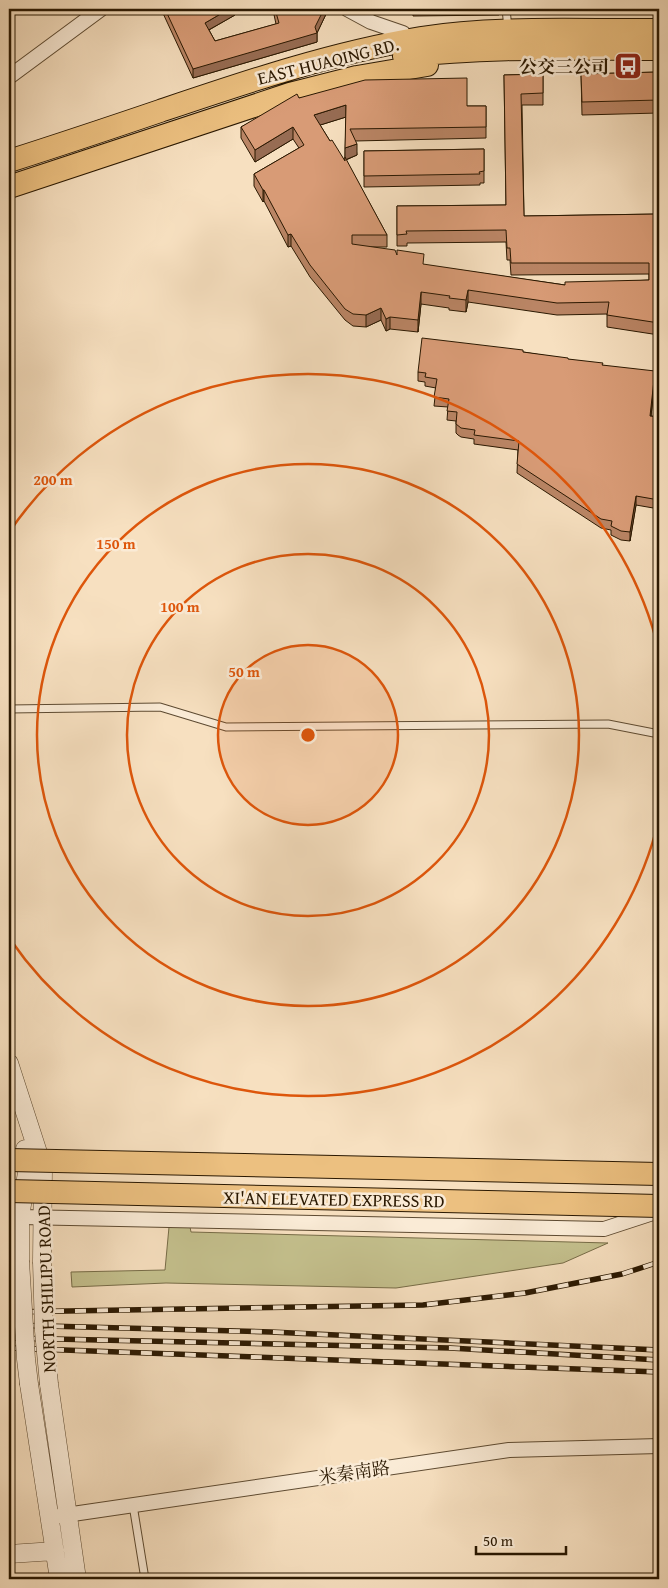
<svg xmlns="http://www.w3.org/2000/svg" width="668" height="1588" viewBox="0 0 668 1588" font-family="'Gentium Book Plus','Noto Serif SC',serif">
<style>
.green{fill:#c4c08d;stroke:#776c47}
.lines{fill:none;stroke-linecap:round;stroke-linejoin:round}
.service-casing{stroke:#5d4a31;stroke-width:9}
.minor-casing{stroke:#5d4a31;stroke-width:16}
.tertiary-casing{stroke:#5d4a31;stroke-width:19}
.primary-casing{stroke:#2a1801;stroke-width:24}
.service{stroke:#faebd6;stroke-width:7}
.minor{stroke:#faebd6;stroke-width:14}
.tertiary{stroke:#faebd6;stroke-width:18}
.primary{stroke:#ecc080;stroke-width:22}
.rail-casing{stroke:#2a1801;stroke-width:5.5}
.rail{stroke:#faebd6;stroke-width:4;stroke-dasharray:11;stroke-linecap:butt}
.tertiary-bridge-casing{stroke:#5d4a31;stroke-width:19;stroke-linecap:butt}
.trunk-bridge-casing{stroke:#2a1801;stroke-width:24;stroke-linecap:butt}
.tertiary-bridge{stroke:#faebd6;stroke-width:18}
.trunk-bridge{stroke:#ecc080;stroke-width:22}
.wall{fill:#ba8565;stroke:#2a1801;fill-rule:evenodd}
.shaded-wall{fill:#976c53;stroke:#2a1801}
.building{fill:#d89b76;stroke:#2a1801}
.ring{fill:none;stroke:#de560b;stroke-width:2.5}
.labels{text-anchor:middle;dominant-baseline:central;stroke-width:5;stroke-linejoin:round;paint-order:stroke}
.street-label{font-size:18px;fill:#2a1801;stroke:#faebd6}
.poi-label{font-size:18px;font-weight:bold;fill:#2a1801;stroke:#faebd6;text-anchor:end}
.centre{fill:#de560b;stroke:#faebd6;stroke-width:2.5}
.ring-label{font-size:15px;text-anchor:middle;font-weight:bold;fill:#de560b;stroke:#faebd6;stroke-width:5;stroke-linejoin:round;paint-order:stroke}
</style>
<rect width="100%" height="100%" fill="#f7e0c0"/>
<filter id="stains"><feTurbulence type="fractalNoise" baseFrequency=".004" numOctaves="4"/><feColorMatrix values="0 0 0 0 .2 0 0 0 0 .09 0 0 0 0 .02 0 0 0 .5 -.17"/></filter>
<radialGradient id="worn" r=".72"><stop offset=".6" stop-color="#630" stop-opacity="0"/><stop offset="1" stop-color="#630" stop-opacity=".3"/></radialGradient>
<path class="green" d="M169,1227H190L191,1232L608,1243L563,1263L396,1288L166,1283L72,1287L71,1272L165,1270Z"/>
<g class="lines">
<g class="service-casing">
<path id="service" d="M506,9L508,28
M9,709L160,707L226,727L608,724L659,734
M133,1505L145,1579"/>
</g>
<g class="minor-casing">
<path id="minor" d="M347,9L371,22L403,33
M9,77L101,9
M20,1217L604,1229L659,1211
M59,1516L509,1450L659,1446"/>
</g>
<g class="tertiary-casing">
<path id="tertiary" d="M9,1063L43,1168L42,1262
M20,1261V1217L28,1166L25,1149
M29,1384L59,1579
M49,1384L77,1579
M9,1554L55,1551"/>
</g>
<g class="primary-casing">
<path id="primary" d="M404,56C488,46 574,49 659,49
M9,161C59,145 110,128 160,111C246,82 331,53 421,38C497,26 582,31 659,30
M9,187L290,94L357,77L427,65"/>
</g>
<use href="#service" class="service"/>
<use href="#minor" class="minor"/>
<use href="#tertiary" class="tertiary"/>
<use href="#primary" class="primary"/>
<g class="rail-casing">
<path id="rail" d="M9,1312L423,1305L525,1293L622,1274L659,1262
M9,1325L271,1332L659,1350
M9,1338L450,1348L659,1360
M9,1348L659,1372"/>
</g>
<use href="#rail" class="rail"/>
<g class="tertiary-bridge-casing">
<path id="tertiary-bridge" d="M20,1261L26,1359L29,1384
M42,1262L44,1331L49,1384"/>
</g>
<g class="trunk-bridge-casing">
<path id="trunk-bridge" d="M9,1160L659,1174
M9,1191L659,1206"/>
</g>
<use href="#tertiary-bridge" class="tertiary-bridge"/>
<use href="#trunk-bridge" class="trunk-bridge"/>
</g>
<path class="wall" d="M161,9H237H235V15L209,30L215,41L276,24L273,10L270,9H328V10L317,33V42L193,78Z
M366,9H499V15L413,16V13L375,14Z
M526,9H599V12L578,13V11L526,13Z
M659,72V113L582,115L581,74Z
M543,74V105H522L524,216L659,214V335L607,327V314L557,315L468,302L466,312L449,310V308L421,304L418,332L390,329L386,331L381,320L366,327L353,326L345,320L310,277L291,246L288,247L264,201L263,202L254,186V174L299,148L293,139L255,162L241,138V127L299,98L467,106H486V138L355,141L357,155L346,160L387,235V247H371L397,255L424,265L565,285L649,280V274L511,275L510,260H507L506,242L407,243V246H397V206L506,205L504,75ZM346,117L345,157V161L330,141L320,125Z
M484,149V183H480V185L364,187V151Z
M523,352L602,365L655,380L651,416L659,417V509L636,505L630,541L621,540L611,535V530L601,528L517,473L518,450L474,444V439L461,437L458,435L456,433V421L447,420L448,407L434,406L436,388L425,386V382L418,381V372Z"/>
<path class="shaded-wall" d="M229,9H237H235V15L205,32V23Z
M324,9H328V10L317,33V42L193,78V69Z
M346,105V117L314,127V115Z
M293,127V139L255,162V150Z
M357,144V155L345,160V148Z
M263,190H264V201L263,202Z
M291,234V246L288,247V235Z
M468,290V302L466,312V300Z
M421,292V304L418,332V320Z
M381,308V320L366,327V315Z
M390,317V329L386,331V319Z
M655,371V380L650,425V416Z
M636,496V505L630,541V532Z"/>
<path class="building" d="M165,9H229L205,23L215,41L279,23L275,9H324L315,27L317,33L193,69Z
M659,72V100L582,102L581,74Z
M543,74V93L521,94L524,216L659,214V323L607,315L609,302L557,303L468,290L466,300L449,298L450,296L421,292L418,320L390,317L386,319L381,308L366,315L353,314L345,309L310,265L291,234L288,235L264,190H263L254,174L304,145L293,127L255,150L241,127L297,94L299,98L365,80L467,78V106H486V127L350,129L357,144L345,148L346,105L314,115L330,141L332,140L345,161V157L387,235H352V244L395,250L397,255V250L424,254L423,264L565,285V282L649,280V263H511L510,248H507L506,230L406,231L407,234L397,235V206L506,205L504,75Z
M484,149V171L479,172L480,174L364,176V151Z
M422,338L523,350V352L568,358V359L603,363L602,365L655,371L650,416L659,417V500L636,496L630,532L621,531L611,526L612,521L601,519L517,464L519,441L474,435L475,430L461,428L456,424L457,412L447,411L449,399L434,397L437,379L425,377L426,373L418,372Z"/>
<circle cx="308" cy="735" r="90" fill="#de560b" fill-opacity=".12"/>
<g class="ring">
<circle cx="308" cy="735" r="90"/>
<circle cx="308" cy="735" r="181"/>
<circle cx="308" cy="735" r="271"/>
<path d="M659 819A361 361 0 0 1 10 939M10 531A361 361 0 0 1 659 651"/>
</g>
<defs>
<g id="bus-square" transform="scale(1.4375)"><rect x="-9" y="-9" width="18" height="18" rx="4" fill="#8f2418" stroke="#faebd6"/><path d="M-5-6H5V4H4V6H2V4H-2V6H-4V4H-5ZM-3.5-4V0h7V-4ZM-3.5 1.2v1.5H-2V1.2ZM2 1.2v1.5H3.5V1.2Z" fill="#fff"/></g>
</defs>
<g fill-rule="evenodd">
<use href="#bus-square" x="628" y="66"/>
</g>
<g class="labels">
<g class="street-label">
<text transform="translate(328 61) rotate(-14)">EAST HUAQING RD.</text>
<text transform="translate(334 1199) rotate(1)">XI'AN ELEVATED EXPRESS RD</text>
<text transform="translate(46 1289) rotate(-92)">NORTH SHILIPU ROAD</text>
<text transform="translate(354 1472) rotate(-8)">米秦南路</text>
</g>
<g class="poi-label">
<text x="609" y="66">公交三公司</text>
</g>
</g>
<circle cx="308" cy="735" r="8" class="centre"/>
<g class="ring-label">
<text x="53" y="485">200 m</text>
<text x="116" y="549">150 m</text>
<text x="180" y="612">100 m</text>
<text x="244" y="677">50 m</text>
</g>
<rect width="668" height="1588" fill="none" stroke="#f7e0c0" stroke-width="30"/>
<rect x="10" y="10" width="648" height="1568" fill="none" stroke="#2a1801" stroke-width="2.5"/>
<rect x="15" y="15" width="638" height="1558" fill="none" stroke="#2a1801"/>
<path d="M476 1546v8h90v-8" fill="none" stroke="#2a1801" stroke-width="2.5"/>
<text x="483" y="1546" font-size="15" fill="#2a1801" stroke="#faebd6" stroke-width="4" paint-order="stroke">50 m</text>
<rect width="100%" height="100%" filter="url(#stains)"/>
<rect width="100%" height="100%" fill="url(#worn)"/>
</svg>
